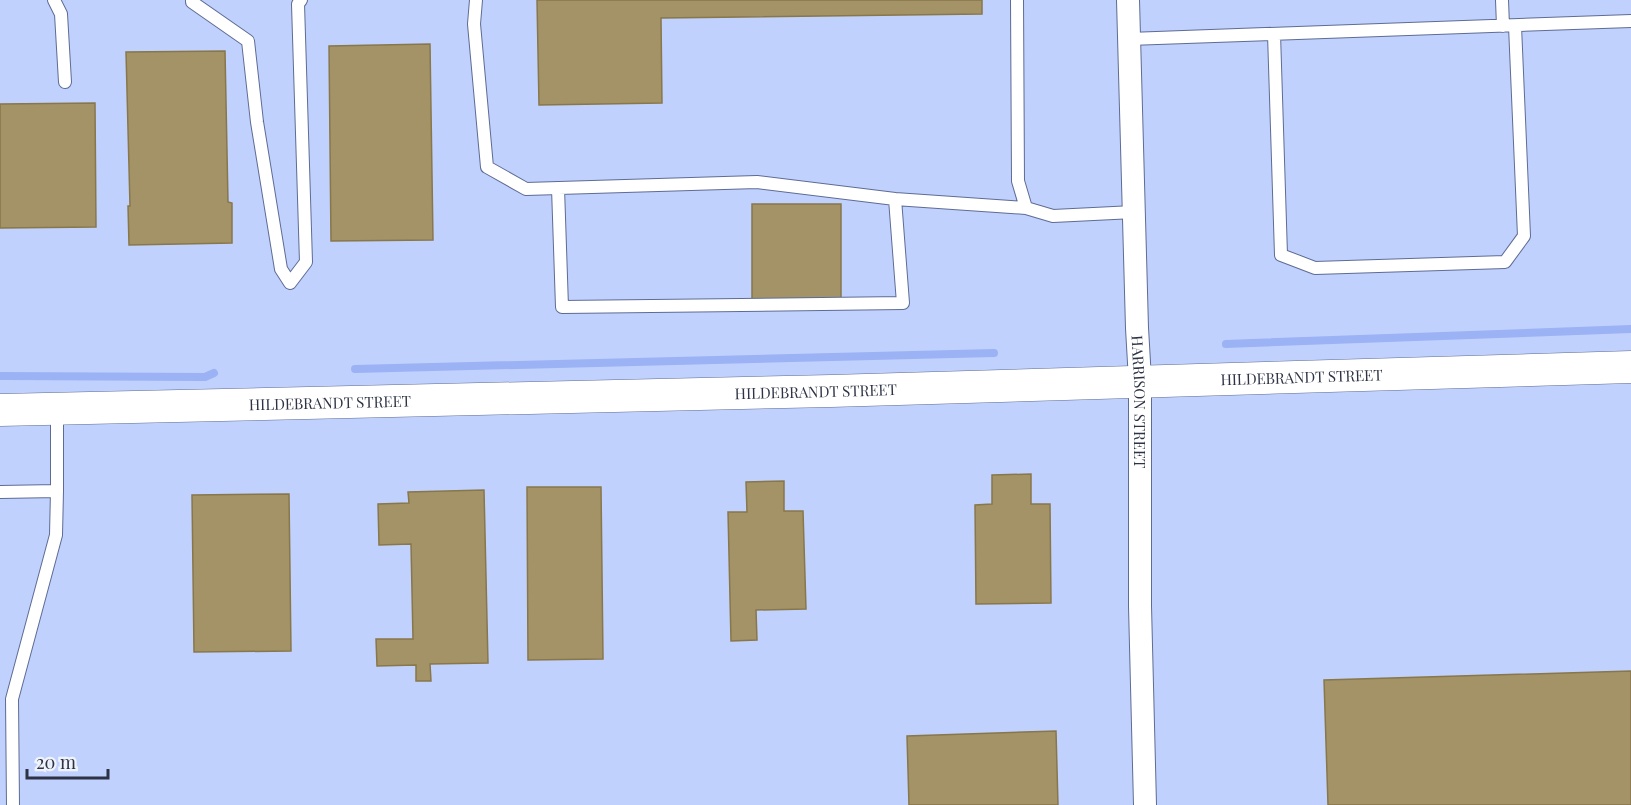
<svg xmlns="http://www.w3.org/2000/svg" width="1631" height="805" viewBox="0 0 1631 805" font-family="'Playfair Display',serif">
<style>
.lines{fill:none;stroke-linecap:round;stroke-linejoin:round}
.stream{stroke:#9bb2f5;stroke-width:8}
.building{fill:#a49366;stroke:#88774b;stroke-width:1.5}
.lane-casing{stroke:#5e6c94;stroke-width:14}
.street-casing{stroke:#5e6c94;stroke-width:24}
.secondary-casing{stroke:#5e6c94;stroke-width:33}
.lane{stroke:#fff;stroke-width:12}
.street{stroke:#fff;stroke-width:22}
.secondary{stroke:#fff;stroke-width:32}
.labels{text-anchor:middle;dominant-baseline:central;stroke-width:6;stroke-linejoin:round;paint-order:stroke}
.street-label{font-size:15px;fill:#2d3344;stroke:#eff3fc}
</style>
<rect width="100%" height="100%" fill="#c1d1fe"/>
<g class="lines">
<path class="stream" d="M1226,344L1631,329
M355,369L994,353
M0,376L205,377L214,373"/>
</g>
<path class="building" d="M537,0H982V14L661,18L662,103L539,105Z
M430,44L433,240L331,241L329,46Z
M225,51L228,202L232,203V243L129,245L128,206H130L126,52Z
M95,103L96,227L0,228V104Z
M752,204H841V300H752Z
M1031,474V504H1050L1051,603L976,604L975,505L992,504V475Z
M784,481V511H803L806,609L756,610L757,640L731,641L728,512H747L746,482Z
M527,487H601L603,659L528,660Z
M484,490L488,663L430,664L431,681H416V665L377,666L376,639H413L411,544L379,545L378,504L409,503L408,492Z
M289,494L291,651L194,652L192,495Z
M1631,671V805H1328L1324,680Z
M1056,731L1058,805H909L907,736Z"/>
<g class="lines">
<g class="lane-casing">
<path id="lane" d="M54,0L61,14L65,82
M192,0V2L248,41L257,122L281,269L290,283L306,262L298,4L301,0
M476,0L474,24L487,167L526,189L757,182L895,199
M1017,0L1018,181L1026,208L1053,216L1134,212
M1502,0L1503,26
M1274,34L1281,255L1315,268L1505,262L1524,236L1515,26
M1129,39L1631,21
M558,188L562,307L903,303L895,199L1026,208
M0,492L57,491V409
M13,805L12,699L56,535L57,491"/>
</g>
<g class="street-casing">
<g id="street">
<path id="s1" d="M1128,0L1137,328L1140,380V606L1145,805"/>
</g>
</g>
<g class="secondary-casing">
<g id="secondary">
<path id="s2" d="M0,410L831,391L1631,367"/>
</g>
</g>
<use href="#lane" class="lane"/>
<use href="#street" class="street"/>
<use href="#secondary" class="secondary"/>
</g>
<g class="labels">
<g class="street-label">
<text stroke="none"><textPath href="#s2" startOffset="1302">HILDEBRANDT STREET</textPath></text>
<text stroke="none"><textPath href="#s2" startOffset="816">HILDEBRANDT STREET</textPath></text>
<text stroke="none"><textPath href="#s1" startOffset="402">HARRISON STREET</textPath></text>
<text stroke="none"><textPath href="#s2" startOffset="330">HILDEBRANDT STREET</textPath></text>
</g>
</g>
<path d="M27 769v9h81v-9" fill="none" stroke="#2d3344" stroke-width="3"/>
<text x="36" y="769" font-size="18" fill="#2d3344" stroke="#eff3fc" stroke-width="4.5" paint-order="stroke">20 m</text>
</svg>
